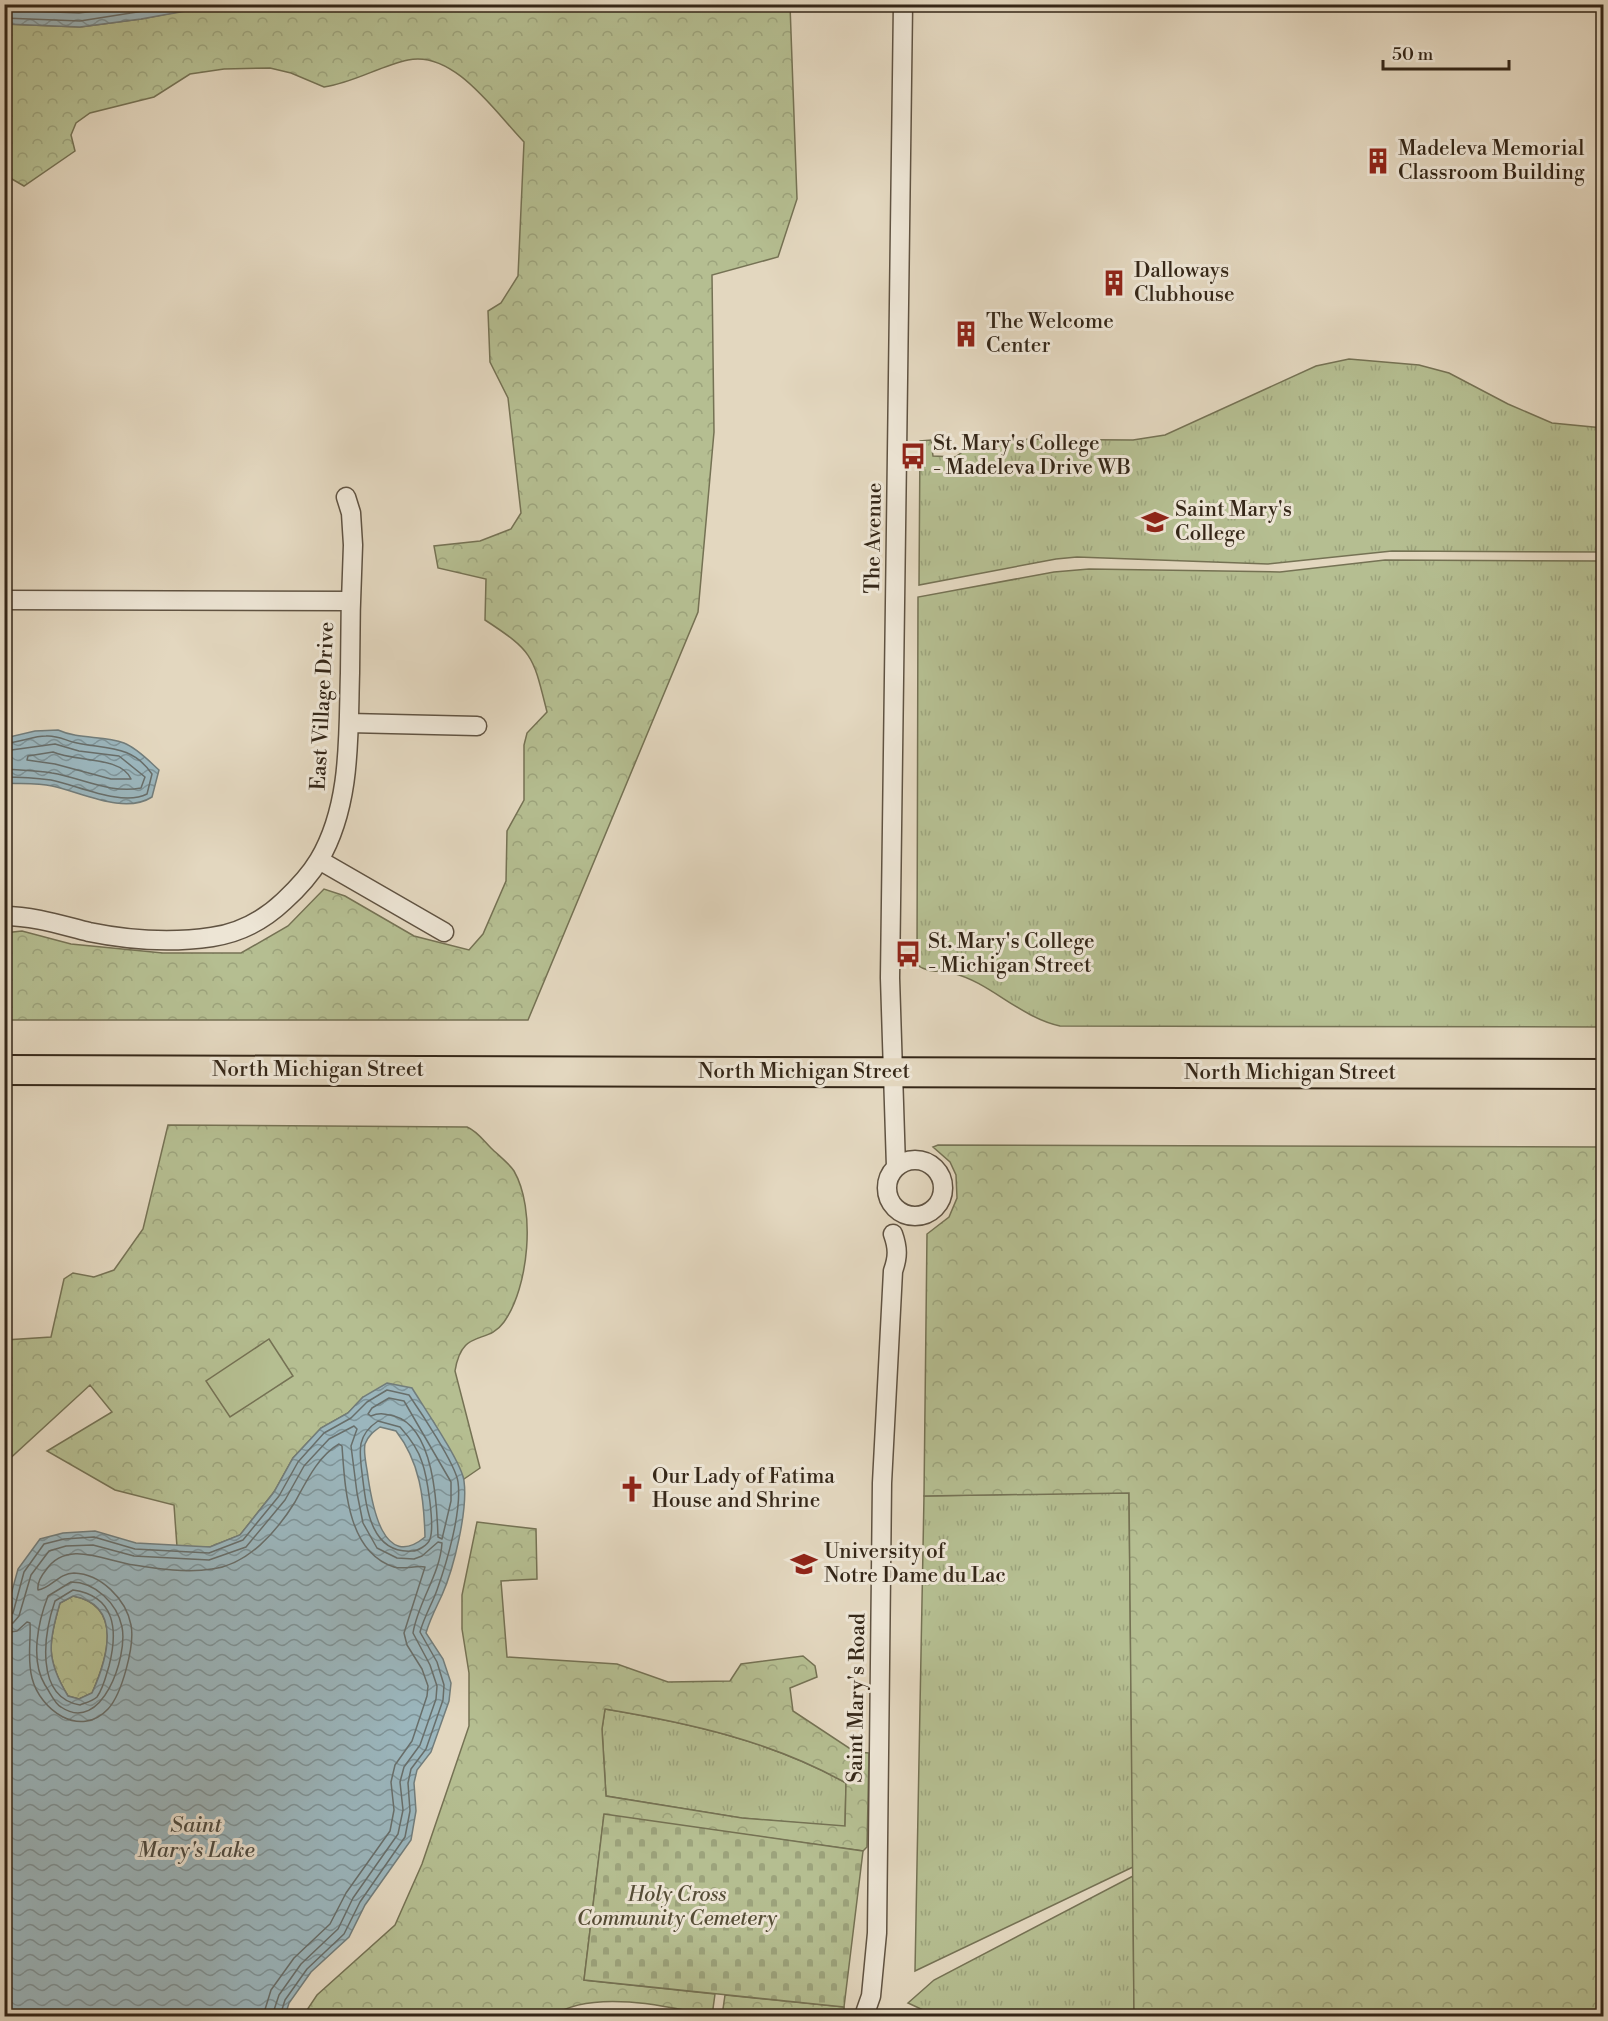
<svg xmlns="http://www.w3.org/2000/svg" width="1608" height="2021" viewBox="0 0 1608 2021" font-family="'Libre Bodoni',serif">
<style>
.grass{fill:url(#grass-tufts);stroke:#757254;stroke-width:1.5}
.forest{fill:url(#forest-crowns);stroke:#757254;stroke-width:1.5;fill-rule:evenodd}
.cemetery{fill:url(#cemetery-stones);stroke:#757254;stroke-width:1.5}
.pitch{fill:#b5be91;stroke:#757254;stroke-width:1.5}
.water{fill:url(#water-waves);stroke:#727d7b;stroke-width:1.5;fill-rule:evenodd}
.lines{fill:none;stroke-linecap:round;stroke-linejoin:round}
.shore{stroke:#686e6a;stroke-width:1.5}
.minor-casing{stroke:#605342;stroke-width:21}
.primary-casing{stroke:#352718;stroke-width:32}
.minor{stroke:#ede5d5;stroke-width:18}
.primary{stroke:#e3d7bf;stroke-width:28}
.labels{text-anchor:middle;dominant-baseline:central;stroke-width:6;stroke-linejoin:round;paint-order:stroke}
.poi-label{font-size:21px;fill:#352718;stroke:#ede5d5;text-anchor:start}
.street-label{font-size:21px;fill:#352718;stroke:#ede5d5}
.park-label{font-size:21px;font-style:italic;fill:#554d36;stroke:#ede5d5}
.water-label{font-size:22px;font-style:italic;fill:#4e4b41;stroke:#ede5d5}
</style>
<defs>
<pattern id="grass-tufts" width="24" height="20" patternUnits="userSpaceOnUse" patternTransform="scale(1.5)"><rect width="24" height="20" fill="#b5be91"/><path d="M3 7l-1-3M5 7V3M7 7l1-3M15 17l-1-3M17 17v-4M19 17l1-3" fill="none" stroke="#9ca37c"/></pattern>
<pattern id="forest-crowns" width="20" height="18" patternUnits="userSpaceOnUse" patternTransform="scale(1.5)"><rect width="20" height="18" fill="#b5be91"/><path d="M2 6a3 3 0 1 1 6 0M12 15a3 3 0 1 1 6 0" fill="none" stroke="#9ca37c"/></pattern>
<pattern id="cemetery-stones" width="16" height="16" patternUnits="userSpaceOnUse" patternTransform="scale(1.5)"><rect width="16" height="16" fill="#b5be91"/><path d="M2 7V4a2 2 0 0 1 4 0v3zM10 15v-3a2 2 0 0 1 4 0v3z" fill="#9ca37c"/></pattern>
<pattern id="water-waves" width="16" height="10" patternUnits="userSpaceOnUse" patternTransform="scale(1.5)"><rect width="16" height="10" fill="#9bb6bd"/><path d="M0 5q4-4 8 0t8 0" fill="none" stroke="#7f9499"/></pattern>
</defs>
<rect width="100%" height="100%" fill="#e3d7bf"/>
<filter id="stains"><feTurbulence type="fractalNoise" baseFrequency=".00333" numOctaves="4"/><feColorMatrix values="0 0 0 0 .2 0 0 0 0 .09 0 0 0 0 .02 0 0 0 .5 -.17"/></filter>
<radialGradient id="worn" r=".72"><stop offset=".6" stop-color="#630" stop-opacity="0"/><stop offset="1" stop-color="#630" stop-opacity=".3"/></radialGradient>
<path class="grass" d="M1349,359L1419,365L1449,373L1508,404L1552,423L1603,428V552L1392,551L1268,564L1077,557L1056,559L919,585L920,441L931,440L933,456L955,457L973,445L989,439L1133,440L1165,435L1316,366Z
M1385,560L1603,561V1027L1060,1026C1019,1017 990,982 952,973C939,970 928,973 917,965L918,597L1054,572L1089,569L1280,572Z
M1129,1492L1133,1867L915,1971L924,1496Z
M605,1709C689,1723 771,1741 846,1783L845,1827L741,1818L606,1796L602,1729Z
M1133,1876L1134,2016H936L908,2003L934,1980Z"/>
<path class="forest" d="M219,4L790,5L797,199L778,257L712,275L714,432L698,612L528,1020H5L4,933L22,931L71,944L163,953H241L288,926L324,889L345,896L414,936L469,950L483,934L506,881L507,831L524,800V745L527,733L547,712C533,656 534,652 485,620L486,579L438,568L434,546L480,541L511,529L521,513L508,398L490,362L488,311L501,303L518,276L524,142C495,112 454,50 408,60C380,66 353,83 324,87L291,73L270,68L224,69L190,74L154,97L90,113L76,123L71,135L75,151L24,186L5,175V24L80,27L141,19Z
M168,1125L467,1127C477,1131 484,1141 491,1148C498,1155 509,1163 514,1171C536,1209 529,1287 504,1322C487,1346 462,1327 455,1371L480,1468L464,1479L433,1421L363,1397L348,1413L321,1428L293,1458L274,1492L240,1535L210,1547H177L174,1505L115,1490L47,1451L112,1412L90,1385L5,1463V1340L51,1337L64,1279L73,1273L94,1277L114,1270L143,1229Z
M938,1145L1603,1147V2016H1134L1129,1493L924,1496L927,1234L949,1217L957,1198L956,1175L950,1162L933,1147Z
M477,1522L536,1529L537,1579L501,1581L507,1657L617,1664L668,1682L730,1681L741,1664L803,1656L815,1666L817,1677L790,1688L793,1711L855,1752L869,1753L867,1847L863,1851L604,1815L584,1980L715,1994L712,2016C667,2006 592,1989 552,2016H303L317,1995L395,1925L422,1864L469,1726V1673L462,1629V1595ZM605,1709C689,1723 771,1741 846,1783L845,1826L742,1818L606,1796L602,1729Z
M73,1596C124,1606 107,1659 92,1693L79,1699L68,1696C46,1660 48,1643 60,1603Z
M725,1995L844,2007V2016H722Z"/>
<path class="cemetery" d="M604,1814L863,1851L844,2007L584,1980Z"/>
<path class="pitch" d="M269,1339L293,1376L230,1417L206,1381Z"/>
<path class="water" d="M5,4H219V5L141,19L80,27L5,24Z
M58,730C80,740 103,735 124,743C137,748 149,761 159,770L152,797C124,815 81,792 52,786C37,783 20,784 5,783V738L35,731Z
M387,1383L412,1388C423,1406 462,1463 464,1481C468,1510 454,1568 442,1595C436,1608 430,1619 426,1633L443,1659L451,1683L449,1701L431,1752L417,1770L414,1783L416,1811L411,1840L365,1905L349,1937L311,1972L289,2003L285,2016H5L4,1620L18,1569L40,1539L63,1533L95,1531L136,1543L210,1547L240,1535L274,1492L293,1458L321,1428L348,1413L363,1397ZM380,1427L396,1431C420,1462 424,1498 425,1537C383,1572 372,1504 368,1477C367,1467 363,1453 365,1444C368,1436 373,1432 380,1427ZM73,1596C124,1605 107,1660 92,1693L79,1699L68,1696C46,1660 48,1643 60,1603Z"/>
<g class="lines">
<path class="shore" d="M4,10L79,13L148,4
M4,18L80,21L188,4
M4,743C19,743 32,736 46,736C58,735 66,741 77,743C107,749 132,745 152,774L147,794C122,807 77,785 51,780C36,778 20,777 4,777
M4,751L55,744L79,751L119,756L145,777L141,788C110,794 82,778 52,773C37,770 20,770 4,769
M53,752C75,762 121,756 131,779H111L55,764L27,760L28,756Z
M389,1398L404,1401L451,1482V1501L442,1539L438,1537C437,1504 434,1427 394,1416C385,1414 380,1412 371,1416L368,1414L372,1408Z
M378,1421L400,1427C409,1437 418,1449 422,1462C427,1476 435,1525 430,1539C428,1545 418,1551 412,1551C369,1554 366,1504 362,1473C359,1450 357,1435 378,1421Z
M71,1582C95,1582 117,1603 122,1627C128,1656 102,1735 61,1707C54,1703 50,1692 45,1685C30,1660 38,1622 48,1596Z
M73,1590C116,1596 118,1631 109,1666C106,1676 103,1689 97,1697C93,1701 85,1703 80,1705C34,1697 44,1633 55,1601Z
M4,1616L13,1613L24,1572L44,1544L64,1539L94,1537L135,1549L209,1553L243,1540L279,1496L298,1462L324,1433L351,1418L367,1402L387,1390L409,1395C420,1411 456,1465 458,1482C462,1511 447,1562 437,1590C432,1604 424,1617 420,1632L437,1662L444,1685L443,1700L426,1749L411,1769L408,1783L410,1811L405,1837L360,1902L344,1934L307,1969L285,2000L280,2016
M4,1624L13,1623L19,1616L31,1575L49,1551L66,1546L93,1545L134,1556L209,1560L246,1547L285,1500L304,1466L329,1439L354,1426L357,1429L351,1446L357,1493L363,1523L377,1548L397,1558L414,1559L422,1556L438,1542L442,1543C440,1575 418,1602 413,1633L430,1665L437,1686L436,1699L420,1745L404,1767L400,1782L403,1810L398,1834L353,1898L338,1929L301,1964L279,1995L272,2016
M4,1633L17,1631L27,1622L30,1623C31,1642 27,1659 32,1678C40,1710 80,1739 108,1709C122,1694 135,1645 131,1625C126,1599 101,1574 74,1573C59,1573 50,1589 38,1590C37,1582 41,1576 46,1570C67,1539 105,1561 134,1565C159,1569 187,1573 212,1569C248,1565 277,1531 295,1502C306,1482 318,1456 339,1444L342,1446C345,1487 347,1552 394,1567C404,1570 416,1565 425,1567L404,1633L407,1645L422,1669L428,1686L427,1696L412,1741L395,1765L391,1782L394,1810L390,1831L346,1893L330,1924L294,1958L271,1990L263,2016"/>
<g class="minor-casing">
<path id="minor" d="M4,600L351,601
M349,723L477,726
M319,860L444,932
M4,916C34,916 61,925 89,932C128,940 172,943 212,937C239,933 264,920 284,901C297,889 310,875 319,860C352,804 348,734 350,673C350,630 351,588 353,545L351,513L346,497
M887 1188a28 28 0 1 1 56 0a28 28 0 1 1-56 0Z
M896,1167L890,978L903,4
M864,2016L871,1996L877,1933L882,1483L893,1271C898,1257 898,1248 893,1234"/>
</g>
<g class="primary-casing">
<path id="primary" d="M4,1070L1604,1074"/>
</g>
<use href="#minor" class="minor"/>
<use href="#primary" class="primary"/>
</g>
<defs>
<g id="building-bare" transform="scale(2.07)"><path d="M-4-6H4V6H1V3H-1V6H-4ZM-2.5-4.3h1.7v1.8h-1.7ZM.8-4.3h1.7v1.8H.8ZM-2.5-1h1.7V.8h-1.7ZM.8-1h1.7V.8H.8Z" fill="#8f2418" stroke="#ede5d5" stroke-width="2.5" paint-order="stroke"/></g>
<g id="bus-bare" transform="scale(2.07)"><path d="M-5-6H5V4H4V6H2V4H-2V6H-4V4H-5ZM-3.5-4V0h7V-4ZM-3.5 1.2v1.5H-2V1.2ZM2 1.2v1.5H3.5V1.2Z" fill="#8f2418" stroke="#ede5d5" stroke-width="2.5" paint-order="stroke"/></g>
<g id="university-bare" transform="scale(2.07)"><path d="M0-5L7-2L0 1L-7-2ZM-4 1L0 2.5L4 1V4Q0 6-4 4Z" fill="#8f2418" stroke="#ede5d5" stroke-width="2.5" paint-order="stroke"/></g>
<g id="church-bare" transform="scale(2.07)"><path d="M-1.2-6h2.4v3.5h3.3v2.4h-3.3V6h-2.4V-.1h-3.3v-2.4h3.3Z" fill="#8f2418" stroke="#ede5d5" stroke-width="2.5" paint-order="stroke"/></g>
</defs>
<g fill-rule="evenodd">
<use href="#building-bare" x="1378" y="161"/>
<use href="#building-bare" x="1114" y="283"/>
<use href="#building-bare" x="966" y="334"/>
<use href="#bus-bare" x="913" y="456"/>
<use href="#university-bare" x="1155" y="522"/>
<use href="#bus-bare" x="908" y="954"/>
<use href="#church-bare" x="632" y="1489"/>
<use href="#university-bare" x="804" y="1564"/>
</g>
<g class="labels">
<g class="poi-label">
<text x="1398" y="149">Madeleva Memorial<tspan x="1398" dy="24">Classroom Building</tspan></text>
<text x="1134" y="271">Dalloways<tspan x="1134" dy="24">Clubhouse</tspan></text>
<text x="986" y="322">The Welcome<tspan x="986" dy="24">Center</tspan></text>
<text x="933" y="444">St. Mary's College<tspan x="933" dy="24">- Madeleva Drive WB</tspan></text>
<text x="1175" y="510">Saint Mary's<tspan x="1175" dy="24">College</tspan></text>
<text x="928" y="942">St. Mary's College<tspan x="928" dy="24">- Michigan Street</tspan></text>
<text x="652" y="1477">Our Lady of Fatima<tspan x="652" dy="24">House and Shrine</tspan></text>
<text x="824" y="1552">University of<tspan x="824" dy="24">Notre Dame du Lac</tspan></text>
</g>
<g class="street-label">
<text transform="translate(874 538) rotate(-89)">The Avenue</text>
<text transform="translate(323 706) rotate(-87)">East Village Drive</text>
<text x="318" y="1070">North Michigan Street</text>
<text x="804" y="1072">North Michigan Street</text>
<text x="1290" y="1073">North Michigan Street</text>
<text transform="translate(857 1698) rotate(-89)">Saint Mary's Road</text>
</g>
<g class="park-label">
<text x="677" y="1895">Holy Cross<tspan x="677" dy="24">Community Cemetery</tspan></text>
</g>
<g class="water-label">
<text x="196" y="1825">Saint<tspan x="196" dy="25">Mary's Lake</tspan></text>
</g>
</g>
<rect width="1608" height="2021" fill="none" stroke="#e3d7bf" stroke-width="24"/>
<rect x="6" y="6" width="1596" height="2009" fill="none" stroke="#352718" stroke-width="3"/>
<rect x="12" y="12" width="1584" height="1997" fill="none" stroke="#352718" stroke-width="1.5"/>
<path d="M1383 60v9h126v-9" fill="none" stroke="#352718" stroke-width="3"/>
<text x="1392" y="60" font-size="18" fill="#352718" stroke="#ede5d5" stroke-width="4.5" paint-order="stroke">50 m</text>
<rect width="100%" height="100%" filter="url(#stains)"/>
<rect width="100%" height="100%" fill="url(#worn)"/>
</svg>
